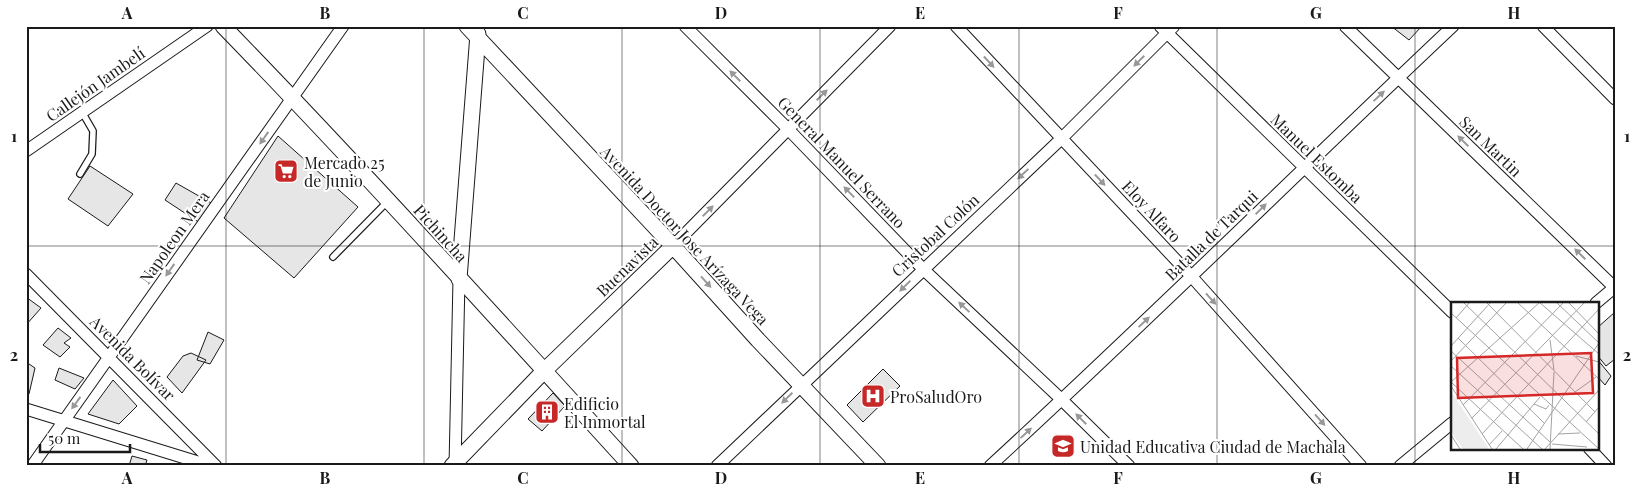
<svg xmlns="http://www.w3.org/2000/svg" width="1641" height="492" viewBox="0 0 1641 492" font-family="'Playfair Display',serif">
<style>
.building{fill:#e6e6e6;stroke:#1a1a1a}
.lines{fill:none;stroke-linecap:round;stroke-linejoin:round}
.lane-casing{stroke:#1a1a1a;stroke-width:8}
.street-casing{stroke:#1a1a1a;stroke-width:13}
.secondary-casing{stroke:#1a1a1a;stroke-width:17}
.lane{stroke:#fff;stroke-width:5.5}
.street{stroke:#fff;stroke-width:11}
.secondary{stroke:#fff;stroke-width:15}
.oneway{fill:#989898}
.grid{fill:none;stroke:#1a1a1a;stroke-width:1;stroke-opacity:0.55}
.labels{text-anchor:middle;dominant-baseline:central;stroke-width:4;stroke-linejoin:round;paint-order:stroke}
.street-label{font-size:16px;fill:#1a1a1a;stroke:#fff}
.poi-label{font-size:16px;fill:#1a1a1a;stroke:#fff;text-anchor:start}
.inset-road{fill:none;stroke:#a3a3a3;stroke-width:1}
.view{fill:#d62828;fill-opacity:0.15;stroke:#d62828;stroke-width:2.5}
.inset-edge{fill:none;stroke:#1a1a1a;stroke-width:2.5}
.neatline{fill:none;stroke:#1a1a1a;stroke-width:2}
.grid-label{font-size:16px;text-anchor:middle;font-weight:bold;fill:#1a1a1a}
</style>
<rect width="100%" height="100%" fill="#fff"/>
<path class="building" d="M1391,26H1422L1409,40Z
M278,136L358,207L294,278L224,218Z
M90,166L133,194L108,226L68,199Z
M176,183L213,204L200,223L165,200Z
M26,297L41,308L26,325Z
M1615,312V359L1606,366L1597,355V328Z
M58,328L71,338L64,343L70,347L60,357L43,345Z
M208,332L224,340L210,364L197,360Z
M191,353L206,360L182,393L167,377L183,356Z
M1597,359L1611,376L1605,385L1597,376Z
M26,362L35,368L29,394H26Z
M59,368L84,378L75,389L55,380Z
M883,369L900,386L863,422L847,405Z
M113,380L137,406L119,424L88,414Z
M553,393L565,406L542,431L528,419Z
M132,456L147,460L145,466H129Z"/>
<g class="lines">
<g class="lane-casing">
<path id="lane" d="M80,174L92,154L93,131L82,112
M333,257L387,202"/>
</g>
<g class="street-casing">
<path id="street" d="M685,26L788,129L923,269L1062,400L1129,466
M956,26L1192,277L1361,466
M1160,26L1452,312
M1345,26L1615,288
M1543,26L1615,99
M26,151L207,26
M673,246L890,26
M26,274L216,466
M1596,303L1615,287
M26,409L211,466
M1589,448L1606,466
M32,466L343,26
M455,466L459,279
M717,466L1061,139L1174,26
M990,466C1147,322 1298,172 1453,26
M1400,466L1452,423"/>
</g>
<g class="secondary-casing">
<path id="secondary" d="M223,26C362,169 496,318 631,466
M467,26L673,246L758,340L878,466
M459,279L478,34
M452,466L544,371L673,246"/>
</g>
<use href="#lane" class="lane"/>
<use href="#street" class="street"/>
<use href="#secondary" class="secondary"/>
</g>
<defs><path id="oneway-solid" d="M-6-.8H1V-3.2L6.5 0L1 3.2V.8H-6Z" transform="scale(1.25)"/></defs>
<g class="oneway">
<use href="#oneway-solid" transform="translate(1139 61) rotate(135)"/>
<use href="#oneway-solid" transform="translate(989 62) rotate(47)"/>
<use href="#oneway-solid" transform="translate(735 76) rotate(-135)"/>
<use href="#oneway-solid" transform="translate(822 95) rotate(-45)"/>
<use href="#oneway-solid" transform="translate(1379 96) rotate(-43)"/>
<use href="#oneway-solid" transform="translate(264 138) rotate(125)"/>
<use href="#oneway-solid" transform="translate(1463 141) rotate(-136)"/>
<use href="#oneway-solid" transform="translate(1023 174) rotate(137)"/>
<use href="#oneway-solid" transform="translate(1100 180) rotate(47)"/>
<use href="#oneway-solid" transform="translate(849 192) rotate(-134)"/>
<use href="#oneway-solid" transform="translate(1261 209) rotate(-44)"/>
<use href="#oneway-solid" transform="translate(708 211) rotate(-45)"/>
<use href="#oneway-solid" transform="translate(1580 254) rotate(-136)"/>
<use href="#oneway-solid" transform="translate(170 270) rotate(125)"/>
<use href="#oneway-solid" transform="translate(706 282) rotate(48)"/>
<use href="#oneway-solid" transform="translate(905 286) rotate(136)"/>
<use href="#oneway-solid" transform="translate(1211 299) rotate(48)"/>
<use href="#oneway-solid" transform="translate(964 307) rotate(-137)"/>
<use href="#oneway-solid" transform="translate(1144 322) rotate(-43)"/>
<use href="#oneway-solid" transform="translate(787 398) rotate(136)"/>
<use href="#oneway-solid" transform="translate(76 403) rotate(126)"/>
<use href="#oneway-solid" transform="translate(1081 419) rotate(-135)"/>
<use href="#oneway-solid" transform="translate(1320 420) rotate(48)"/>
<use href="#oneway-solid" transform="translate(1026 433) rotate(-43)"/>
</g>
<path class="grid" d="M226,26V466M424,26V466M622,26V466M820,26V466M1019,26V466M1217,26V466M1415,26V466M26,246H1615"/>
<defs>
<g id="supermarket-square" transform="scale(1.25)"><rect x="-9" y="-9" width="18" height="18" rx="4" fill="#c62828" stroke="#fff"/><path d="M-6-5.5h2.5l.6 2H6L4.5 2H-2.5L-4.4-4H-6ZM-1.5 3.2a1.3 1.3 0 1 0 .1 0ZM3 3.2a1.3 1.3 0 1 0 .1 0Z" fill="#fff"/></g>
<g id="hospital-square" transform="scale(1.25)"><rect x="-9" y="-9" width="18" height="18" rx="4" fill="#c62828" stroke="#fff"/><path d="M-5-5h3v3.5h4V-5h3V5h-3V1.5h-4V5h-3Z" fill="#fff"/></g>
<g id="building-square" transform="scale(1.25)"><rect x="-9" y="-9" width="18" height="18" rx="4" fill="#c62828" stroke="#fff"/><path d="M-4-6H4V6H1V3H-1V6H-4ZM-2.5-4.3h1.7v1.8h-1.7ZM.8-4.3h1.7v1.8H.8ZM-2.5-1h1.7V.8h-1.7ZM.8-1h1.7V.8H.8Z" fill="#fff"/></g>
<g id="school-square" transform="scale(1.25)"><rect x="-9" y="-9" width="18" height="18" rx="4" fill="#c62828" stroke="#fff"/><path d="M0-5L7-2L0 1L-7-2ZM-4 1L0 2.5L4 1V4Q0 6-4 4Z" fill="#fff"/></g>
</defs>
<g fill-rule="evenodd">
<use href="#supermarket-square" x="286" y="171"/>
<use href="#hospital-square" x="873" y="396"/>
<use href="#building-square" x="547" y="412"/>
<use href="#school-square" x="1063" y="446"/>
</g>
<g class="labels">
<g class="street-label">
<text transform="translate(95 84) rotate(-35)">Callejón Jambelí</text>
<text transform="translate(1491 146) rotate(44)">San Martin</text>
<text transform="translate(1317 158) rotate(44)">Manuel Estomba</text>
<text transform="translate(842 162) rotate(46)">General Manuel Serrano</text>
<text transform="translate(1152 211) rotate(47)">Eloy Alfaro</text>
<text transform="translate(441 233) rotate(48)">Pichincha</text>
<text transform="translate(685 235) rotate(47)">Avenida Doctor Jose Arízaga Vega</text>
<text transform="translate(935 235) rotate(-43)">Cristobal Colón</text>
<text transform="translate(1211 235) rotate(-44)">Batalla de Tarqui</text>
<text transform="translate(174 237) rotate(-55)">Napoleon Mera</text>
<text transform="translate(627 266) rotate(-44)">Buenavista</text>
<text transform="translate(133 358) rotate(45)">Avenida Bolívar</text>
</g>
<g class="poi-label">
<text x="304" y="162">Mercado 25<tspan x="304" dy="18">de Junio</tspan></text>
<text x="890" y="396">ProSaludOro</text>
<text x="564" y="403">Edificio<tspan x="564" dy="18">El Inmortal</tspan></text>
<text x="1080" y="446">Unidad Educativa Ciudad de Machala</text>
</g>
</g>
<g transform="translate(1451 302)">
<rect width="148" height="148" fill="#fff"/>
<path d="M0,89L13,109L38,147H12L9,143L0,129Z" fill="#ededed"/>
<path class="inset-road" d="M12,0L148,132M35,0L144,110M66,0L148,77M88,0L148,52M105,0L148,41M117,0L148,32M0,11L148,147M5,16L19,0M7,36L93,121M99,38L103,68M0,44L40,0M0,49L99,140M125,54L148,60M0,59L56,0M0,64L91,147M0,80L88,1M0,80L72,147M0,84L41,147M124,90L145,75M83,102L95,107L98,103M12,103L113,0M21,116L134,0M135,120L148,105M31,132L148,7M107,132L129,131M0,133L9,147M101,142L136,145M38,143L51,129M45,147L89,95M76,147L148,41M94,147L148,88M99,147L103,70"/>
<path class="view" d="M140,51L142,91L7,96L6,56Z"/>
<rect width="148" height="148" class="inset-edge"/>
</g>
<rect width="1641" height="492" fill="none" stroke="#ffffff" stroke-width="55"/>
<path d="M40 444v8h90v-8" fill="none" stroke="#1a1a1a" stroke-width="2.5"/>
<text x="48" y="444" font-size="15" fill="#1a1a1a" stroke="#ffffff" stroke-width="4" paint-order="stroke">50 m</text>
<rect x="28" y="28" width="1586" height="436" class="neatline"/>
<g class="grid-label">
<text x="127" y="19">A</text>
<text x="325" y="19">B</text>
<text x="523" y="19">C</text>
<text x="721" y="19">D</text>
<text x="920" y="19">E</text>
<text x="1118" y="19">F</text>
<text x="1316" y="19">G</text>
<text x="1514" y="19">H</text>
<text x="14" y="142">1</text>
<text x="1627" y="142">1</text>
<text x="14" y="361">2</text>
<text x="1627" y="361">2</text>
<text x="127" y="484">A</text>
<text x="325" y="484">B</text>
<text x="523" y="484">C</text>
<text x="721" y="484">D</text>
<text x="920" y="484">E</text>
<text x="1118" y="484">F</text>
<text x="1316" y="484">G</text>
<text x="1514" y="484">H</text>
</g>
</svg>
